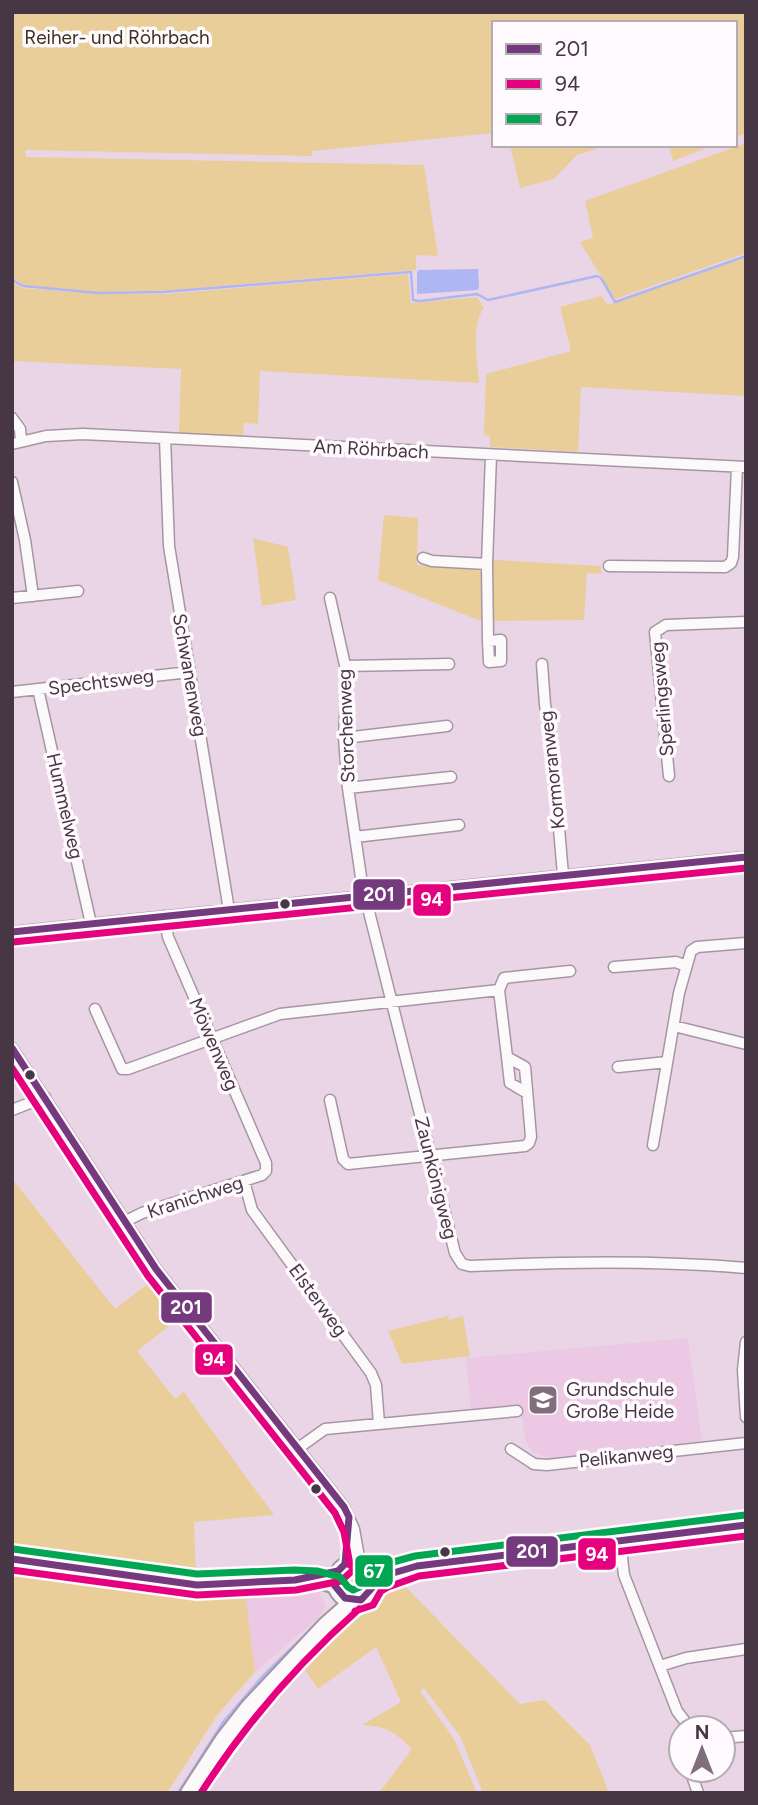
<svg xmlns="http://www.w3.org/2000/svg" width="758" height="1805" viewBox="0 0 758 1805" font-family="Figtree,sans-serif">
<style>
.built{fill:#ebc8e3}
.green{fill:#e9ce9a}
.water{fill:#aeb6f3}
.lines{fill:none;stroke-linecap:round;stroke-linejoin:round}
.stream{stroke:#aeb6f3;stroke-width:2.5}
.street-casing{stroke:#a696a3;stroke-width:13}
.secondary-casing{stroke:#a696a3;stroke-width:18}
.street{stroke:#fcf9fb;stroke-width:10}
.secondary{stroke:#fcf9fb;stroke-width:14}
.bus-1-casing{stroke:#fefafd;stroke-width:12}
.bus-2-casing{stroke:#fefafd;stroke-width:12}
.bus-3-casing{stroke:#fefafd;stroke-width:12}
.bus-1{stroke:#743a7d;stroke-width:7}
.bus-2{stroke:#e5007d;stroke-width:7}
.bus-3{stroke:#00a651;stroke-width:7}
.bus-dot{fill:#473744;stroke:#fefafd;stroke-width:2.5}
.labels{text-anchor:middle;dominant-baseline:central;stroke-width:7;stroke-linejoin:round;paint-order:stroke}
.park-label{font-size:19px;fill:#38311c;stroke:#fefafd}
.street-label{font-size:19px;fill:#473744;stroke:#fefafd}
.poi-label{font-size:19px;fill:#473744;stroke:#fefafd;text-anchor:start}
.line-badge{stroke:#fefafd;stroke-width:2.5}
.badge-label{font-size:19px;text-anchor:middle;font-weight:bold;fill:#fff}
</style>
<rect width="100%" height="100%" fill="#ead5e6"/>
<path class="built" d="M688,1338L702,1441L550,1458L534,1453L529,1447L525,1438L520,1405L471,1410L466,1358Z
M316,1585L326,1606L317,1619L255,1672L245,1590Z"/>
<path class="green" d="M12,12H746V134L735,137V23H494V133L312,151V156L25,150L26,157L424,165L438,256L416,255V270L162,291L97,292L23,285L16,280L14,283L22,288L97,294H164L408,274L411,303L477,297L484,308C470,326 478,362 479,383L260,371L258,424L244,423L243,436L179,433L181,369L12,361Z
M746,143V253L615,299L580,242L593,238L585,201Z
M510,145H609L577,155L554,179L520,188Z
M669,145H714L673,161Z
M746,257V396L581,387L578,452L490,447V436L484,435L486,374L571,351L560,307L601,296L608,305Z
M384,515L418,518L417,565L478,569L483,576V622L378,580Z
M253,538L288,547L296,600L262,606Z
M491,556L495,560L601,566V574L587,573L584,620L491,621Z
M14,1181L115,1309L154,1279L182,1316L137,1351L175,1399L184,1392L274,1515L194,1522L196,1575L12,1549V1182Z
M448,1316L449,1320L463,1316L470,1356L402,1364L388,1331Z
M12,1567L164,1588L245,1590L255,1672L218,1714L167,1793H18L12,1787Z
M399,1580L520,1704L545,1700L590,1745L609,1793H483L460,1736L424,1688L420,1691L454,1739L477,1793H379L412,1749C394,1731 387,1727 362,1725L401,1702L376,1647L318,1689L301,1664L347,1619L370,1610L382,1598L389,1586Z"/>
<path class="water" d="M478,269L479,288L477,290L417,294V272L419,270Z"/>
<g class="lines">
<path class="stream" d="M12,280L23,286L98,293L163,292L411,272L413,300L420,301L477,294L488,300L597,276L601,278L615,302L746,256
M310,1651L343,1619
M178,1793L224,1721L262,1677L307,1633
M198,1793L222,1754"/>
<g class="street-casing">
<path id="street" d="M12,418L20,429L21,441
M165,438L169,546L229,910
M12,444L46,436L83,434L746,467
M12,482L25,540L33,596
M423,558L432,561L487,564
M609,566L725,567L731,563L733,557L737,467
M12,598L78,591
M330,598L347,674L344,738L348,788L362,884L455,1253L462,1264L470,1266C562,1262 654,1260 746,1268
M501,640V661L489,662L488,641Z
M488,641L487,564L491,455
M542,664L545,705L551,735L563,875
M346,666L449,664
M38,689L91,924
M12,692L189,672
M344,738L447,726
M669,776L655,632L666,625L746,622
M348,788L451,777
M355,837L459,825
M12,932L746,857
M614,967L676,962L686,966
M95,1009L122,1069H128L280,1014L499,990
M674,1026L746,1044
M12,1048L156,1269L344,1507L354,1529L360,1563
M507,1057L510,1083L527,1093
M618,1067L667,1062
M330,1100L343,1159L348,1164L525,1146L529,1143L531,1137L525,1067L507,1057L499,990L504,978L570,971
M12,1110L45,1097
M653,1145L679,993L691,951L697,947L746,943
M244,1181L252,1210L371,1373L376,1385L379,1424
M124,1222L142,1213L262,1175L266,1171V1163L168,937L164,916
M746,1342L743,1370L746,1417
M297,1449L325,1429L517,1411
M511,1449L534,1464L547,1465L746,1443
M620,1541L624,1575L677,1711L690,1728
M345,1564L350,1528
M660,1666L686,1658L746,1649
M723,1738L746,1736
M690,1770L698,1793"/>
</g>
<g class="secondary-casing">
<path id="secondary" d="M12,1559C73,1568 134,1582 195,1585C240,1588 292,1569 335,1586
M335 1582a19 19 0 1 1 38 0a19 19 0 1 1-38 0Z
M368,1569L417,1566L746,1525
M188,1793L223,1739L248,1707L325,1625L352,1601"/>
</g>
<use href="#street" class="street"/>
<use href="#secondary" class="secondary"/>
<g class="bus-1-casing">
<path id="bus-1" d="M12,932L746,857
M12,1048L156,1269L344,1507L349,1517L345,1564
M12,1559L197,1585L295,1580L338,1571L345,1564
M335,1586L345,1598L361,1600L383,1576L417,1566L746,1525"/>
</g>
<g class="bus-2-casing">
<path id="bus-2" d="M13,942L746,868
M12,1068L148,1276L335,1513L344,1532L350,1565
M12,1570L197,1595L296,1590L341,1581L352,1571
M355,1611L373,1605L381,1591L388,1587L419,1576L746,1536
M201,1793C245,1724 298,1663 359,1609"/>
</g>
<g class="bus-3-casing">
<path id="bus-3" d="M13,1549L197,1574L294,1570L317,1571L340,1577L348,1587L353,1590L360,1587C370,1566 393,1562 415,1556L745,1515"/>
</g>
<use href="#bus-1" class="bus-1"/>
<use href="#bus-2" class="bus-2"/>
<use href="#bus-3" class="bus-3"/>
</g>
<defs>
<g id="school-square" transform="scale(1.575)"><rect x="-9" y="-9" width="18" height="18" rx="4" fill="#806e7d" stroke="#fefafd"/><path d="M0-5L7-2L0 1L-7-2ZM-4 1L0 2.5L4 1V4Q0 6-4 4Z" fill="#fff"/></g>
</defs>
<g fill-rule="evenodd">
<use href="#school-square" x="543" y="1400"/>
</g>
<g class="bus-dot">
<circle cx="285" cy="904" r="6"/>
<circle cx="30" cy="1075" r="6"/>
<circle cx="316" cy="1489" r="6"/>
<circle cx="445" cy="1552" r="6"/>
</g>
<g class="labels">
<g class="park-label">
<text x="117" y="37">Reiher- und Röhrbach</text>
</g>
<g class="street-label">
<text transform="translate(371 449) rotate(3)">Am Röhrbach</text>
<text transform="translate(190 675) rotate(80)">Schwanenweg</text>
<text transform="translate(101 682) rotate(-7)">Spechtsweg</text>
<text transform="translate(662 699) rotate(-95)">Sperlingsweg</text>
<text transform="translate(346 726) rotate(-92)">Storchenweg</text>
<text transform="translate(552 770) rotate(-96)">Kormoranweg</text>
<text transform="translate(65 806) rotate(77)">Hummelweg</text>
<text transform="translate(214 1044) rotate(67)">Möwenweg</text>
<text transform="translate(436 1178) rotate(76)">Zaunkönigweg</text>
<text transform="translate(195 1197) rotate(-18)">Kranichweg</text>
<text transform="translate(318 1300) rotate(54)">Elsterweg</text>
<text transform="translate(626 1456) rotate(-6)">Pelikanweg</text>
</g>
<g class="poi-label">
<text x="566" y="1389">Grundschule<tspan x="566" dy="22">Große Heide</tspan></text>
</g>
</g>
<g class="line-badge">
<rect x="352" y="878" width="54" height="33" rx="7" fill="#743a7d"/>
<rect x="412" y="883" width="40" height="34" rx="7" fill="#e5007d"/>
<rect x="160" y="1291" width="53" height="33" rx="7" fill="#743a7d"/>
<rect x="194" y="1343" width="40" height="33" rx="7" fill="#e5007d"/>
<rect x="505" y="1535" width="54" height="33" rx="7" fill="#743a7d"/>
<rect x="577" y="1537" width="40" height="34" rx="7" fill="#e5007d"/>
<rect x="354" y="1554" width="40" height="34" rx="7" fill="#00a651"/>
</g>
<g class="badge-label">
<text x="379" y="901">201</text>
<text x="432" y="906">94</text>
<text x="186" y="1314">201</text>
<text x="214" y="1366">94</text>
<text x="532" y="1558">201</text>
<text x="597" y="1561">94</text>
<text x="374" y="1578">67</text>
</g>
<rect width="758" height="1805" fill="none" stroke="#473744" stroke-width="28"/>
<rect x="492" y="21" width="245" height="126" fill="#fefafd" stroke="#b5acb3" stroke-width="2"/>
<rect x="506" y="44" width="35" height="10" fill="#743a7d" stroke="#b5acb3" stroke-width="2"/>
<text x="555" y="56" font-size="21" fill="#473744">201</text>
<rect x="506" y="79" width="35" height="10" fill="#e5007d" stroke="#b5acb3" stroke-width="2"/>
<text x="555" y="91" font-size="21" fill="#473744">94</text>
<rect x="506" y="114" width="35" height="10" fill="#00a651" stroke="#b5acb3" stroke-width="2"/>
<text x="555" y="126" font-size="21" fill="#473744">67</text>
<g transform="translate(702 1749)"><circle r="33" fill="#fefafd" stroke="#b5acb3" stroke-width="2"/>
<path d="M0-5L12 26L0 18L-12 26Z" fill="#806e7d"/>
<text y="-10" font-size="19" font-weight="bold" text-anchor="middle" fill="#473744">N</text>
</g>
</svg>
